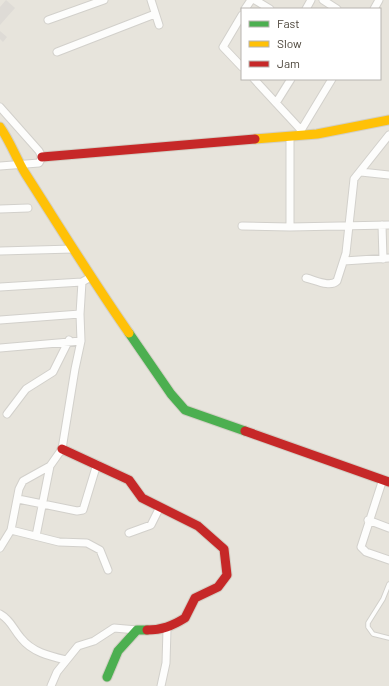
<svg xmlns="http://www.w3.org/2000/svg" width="389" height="686" viewBox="0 0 389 686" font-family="Barlow,sans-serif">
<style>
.residential{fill:#e7e4dc;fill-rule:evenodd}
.building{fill:#dedbd6}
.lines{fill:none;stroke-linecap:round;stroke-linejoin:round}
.lane-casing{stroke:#d2d0cb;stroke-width:5.5}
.street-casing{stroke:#d2d0cb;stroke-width:9}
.fast-casing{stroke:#d3cfc5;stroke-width:11}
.slow-casing{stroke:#d3cfc5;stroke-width:11}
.jam-casing{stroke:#d3cfc5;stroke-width:11}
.lane{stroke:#fdfdfc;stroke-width:3.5}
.street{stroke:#fdfdfc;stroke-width:7}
.fast{stroke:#4caf50;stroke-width:9}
.slow{stroke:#ffc107;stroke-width:9}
.jam{stroke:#c62828;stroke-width:9}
</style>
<rect width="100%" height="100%" fill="#f4f2ee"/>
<path class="residential" d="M0,0H389V686H0ZM242,9H380V79H242Z"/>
<path class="building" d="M6,0L15,8L0,25V7Z
M0,31L7,37L3,42L0,39Z"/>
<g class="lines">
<g class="lane-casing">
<path id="lane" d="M389,584L383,599L368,623V627L373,634L389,638"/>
</g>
<g class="street-casing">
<path id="street" d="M151,0L159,25
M255,0L270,9
M323,0L337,9
M245,9L251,0
M306,9L311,0
M374,9L379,0
M242,15L223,47L242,67
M48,20L104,0
M57,52L155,14
M254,79L301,130
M276,103L291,79
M0,107L39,151L42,157L39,163L0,166
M300,132L332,79
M361,172L389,175
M0,209L28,208
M382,225L383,259
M242,226L290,227L389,225
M290,227V136
M0,251L73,249
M344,261L389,258
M306,278C315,280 330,288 337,281L346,253L354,179L389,135
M0,287L82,282
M0,320L80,314
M0,348L81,341
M7,414L26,389L53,372L69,340
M383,479L361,547L366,552L389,560
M18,499L77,511L83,510L97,464
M368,520L389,528
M11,530L59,542L87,543L100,550L108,570
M129,533L151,525L160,507
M36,536L50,466
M0,548L11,530L19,489L23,481L50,466L62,449L75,369L81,341L80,314L82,282L91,277
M0,614C11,620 13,629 21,638C32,652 49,656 66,660
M51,686L57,672L78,646L94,641L114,628L137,630
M161,686L166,663L167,629"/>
</g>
<g class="fast-casing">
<path id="fast" d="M129,333L171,394L185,410L245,431
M107,677L118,651L137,630H147"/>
</g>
<g class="slow-casing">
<path id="slow" d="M0,127C10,141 16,158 25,173C59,226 92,280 129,333
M255,139L317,134L389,120"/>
</g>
<g class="jam-casing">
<path id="jam" d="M42,157L255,139
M245,431L389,482
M62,449L129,480L142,498L198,526L224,549L227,575L218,587L195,598L185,618C172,626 162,630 147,630"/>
</g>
<use href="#lane" class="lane"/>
<use href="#street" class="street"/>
<use href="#fast" class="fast"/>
<use href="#slow" class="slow"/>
<use href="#jam" class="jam"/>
</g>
<rect x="241" y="8" width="140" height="72" fill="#ffffff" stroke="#b7b4b0"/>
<rect x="249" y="21" width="20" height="6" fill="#4caf50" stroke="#b7b4b0"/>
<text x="277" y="28" font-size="12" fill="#4b4439">Fast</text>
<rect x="249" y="41" width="20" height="6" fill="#ffc107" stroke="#b7b4b0"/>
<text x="277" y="48" font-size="12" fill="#4b4439">Slow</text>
<rect x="249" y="61" width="20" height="6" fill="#c62828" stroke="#b7b4b0"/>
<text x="277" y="68" font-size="12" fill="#4b4439">Jam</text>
</svg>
